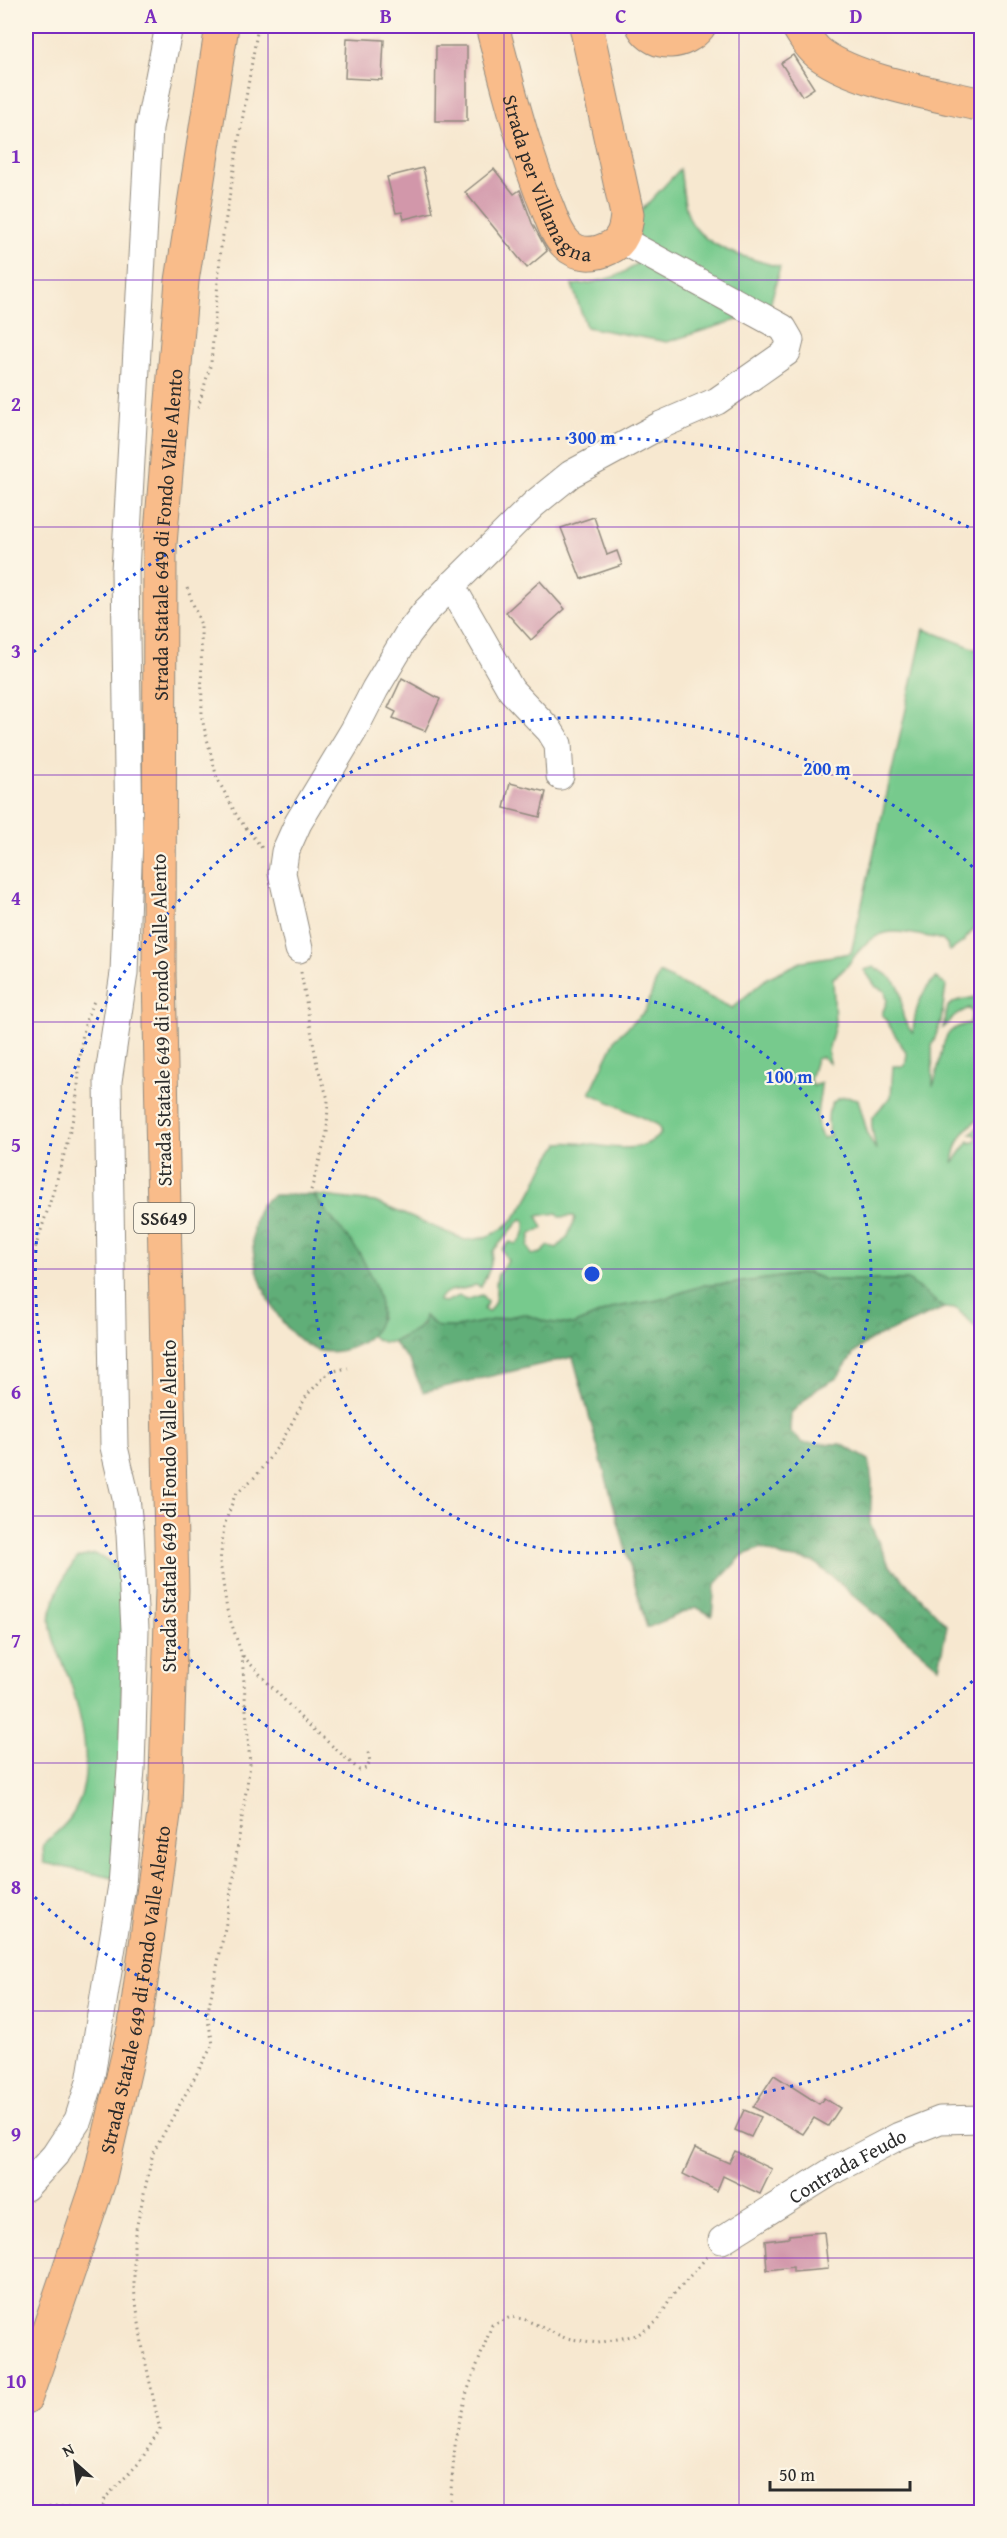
<svg xmlns="http://www.w3.org/2000/svg" width="1007" height="2538" viewBox="0 0 1007 2538" font-family="'Gentium Book Plus',serif">
<style>
.grass{fill:#77ca8d;stroke:#517a5c;stroke-width:1.5;fill-rule:evenodd}
.forest{fill:url(#forest-crowns);stroke:#466c52;stroke-width:1.5}
.building{fill:#d297aa}
.lines{fill:none;stroke-linecap:round;stroke-linejoin:round}
.minor-casing{stroke:#918a7e;stroke-width:29}
.major-casing{stroke:#918a7e;stroke-width:35}
.highway-casing{stroke:#918a7e;stroke-width:35}
.path{stroke:#918a7e;stroke-width:3;stroke-dasharray:1.5 4.5;stroke-linecap:butt}
.minor{stroke:#fff;stroke-width:27}
.major{stroke:#f9bc8a;stroke-width:33}
.highway{stroke:#f9bc8a;stroke-width:33}
.grid{fill:none;stroke:#7b2cbf;stroke-width:1.5;stroke-opacity:0.55}
.ring{fill:none;stroke:#1d4ed8;stroke-width:3;stroke-dasharray:3 6}
.labels{text-anchor:middle;dominant-baseline:central;stroke-width:4.5;stroke-linejoin:round;paint-order:stroke}
.shield{fill:#fcf5e5;stroke:#6a6863;stroke-width:1.5}
.shield-label{font-size:18px;font-weight:bold;fill:#2b2b2b}
.street-label{font-size:20px;fill:#2b2b2b;stroke:#fcf5e5}
.centre{fill:#1d4ed8;stroke:#fcf5e5;stroke-width:3}
.ring-label{font-size:18px;text-anchor:middle;font-weight:bold;fill:#1d4ed8;stroke:#fcf5e5;stroke-width:4.5;stroke-linejoin:round;paint-order:stroke}
.neatline{fill:none;stroke:#7b2cbf;stroke-width:2}
.grid-label{font-size:20px;text-anchor:middle;font-weight:bold;fill:#7b2cbf}
</style>
<defs>
<pattern id="forest-crowns" width="20" height="18" patternUnits="userSpaceOnUse" patternTransform="scale(1.5)"><rect width="20" height="18" fill="#61ae78"/><path d="M2 6a3 3 0 1 1 6 0M12 15a3 3 0 1 1 6 0" fill="none" stroke="#508e63"/></pattern>
</defs>
<rect width="100%" height="100%" fill="#fcf5e5"/>
<filter id="ink" filterUnits="userSpaceOnUse"><feTurbulence type="fractalNoise" baseFrequency=".0167" numOctaves="2"/><feDisplacementMap in="SourceGraphic" scale="12" xChannelSelector="R" yChannelSelector="G"/><feConvolveMatrix kernelMatrix="1 2 1 2 8 2 1 2 1" color-interpolation-filters="sRGB"/></filter>
<filter id="wash" filterUnits="userSpaceOnUse"><feTurbulence type="fractalNoise" baseFrequency=".008" numOctaves="4" result="noise"/><feDisplacementMap in="SourceGraphic" scale="24" xChannelSelector="R" yChannelSelector="G"/><feGaussianBlur stdDeviation="1.35" result="paint"/><feColorMatrix in="noise" values="0 0 0 0 0 0 0 0 0 0 0 0 0 0 0 0 0 1.4 0 .05"/><feComposite in="paint" operator="in"/></filter>
<g filter="url(#wash)">
<rect width="100%" height="100%" fill="#f7e8d0"/>
<path class="grass" d="M680,169C683,186 683,210 693,225C711,251 752,259 780,267L769,310L667,342L586,327L572,285C594,283 624,278 639,261L637,215Z
M924,629L981,651V920L963,942L950,951C944,937 938,939 924,936C893,930 878,927 856,954C849,964 844,971 833,978L835,1025L828,1051L829,1063L822,1057L816,1059L810,1079L813,1086L821,1083C821,1101 811,1121 823,1138L830,1136C825,1113 828,1091 858,1099L868,1135L876,1150C870,1115 866,1123 891,1097L893,1066H905L907,1054L882,1014L887,1001L885,991L876,987L864,970L874,967C922,992 887,1005 913,1033C914,1014 920,991 936,978L946,985L941,1021L932,1046L933,1086C939,1073 941,1038 951,1031C956,1027 964,1025 970,1023L972,1012L969,1008L957,1014L943,1028L948,1006L956,1001L981,996L982,1080L979,1083L981,1085V1118C963,1128 956,1142 953,1163L969,1141L971,1143L976,1141L977,1135L971,1134L981,1123L982,1326L978,1330L957,1309L944,1308L908,1280H825L808,1273L730,1284L704,1285L659,1300L616,1307L573,1325L547,1322L524,1314L457,1327H438L424,1316C422,1330 398,1345 383,1342C378,1341 374,1338 370,1335L380,1319L362,1258L333,1223L314,1195L375,1202L465,1240C514,1239 527,1200 546,1163C550,1156 556,1150 559,1143C592,1139 637,1162 661,1133L658,1125L590,1093L616,1038L645,1011L659,973L732,1008L767,978L803,961L851,953ZM557,1213L560,1217L574,1216L575,1218L568,1236L557,1248L549,1246L541,1253L532,1255L528,1246L531,1234L543,1228L537,1216ZM521,1219L524,1220C527,1229 524,1238 516,1244L510,1242L502,1250L508,1261L498,1274C493,1289 501,1298 488,1312L484,1310L487,1302L482,1295L466,1300L459,1296L445,1302L438,1301C446,1286 462,1292 475,1285L481,1287L490,1268L493,1251Z
M95,1554L125,1571L118,1879L44,1863L43,1845C50,1838 59,1831 66,1823C99,1786 83,1720 69,1678C62,1658 47,1634 51,1612C56,1593 65,1574 77,1558Z"/>
<path class="forest" d="M274,1195H314C327,1216 355,1242 363,1260C371,1276 383,1300 380,1317C376,1345 332,1360 310,1347C271,1326 237,1247 260,1206C263,1202 270,1198 274,1195Z
M808,1273L825,1280H908L944,1308L870,1340L854,1353L837,1378L815,1390L791,1413L790,1431L802,1443L841,1444L869,1460L872,1483L870,1524L889,1565L947,1625L939,1667L814,1562L783,1557L762,1548L743,1555L715,1585L712,1616L696,1607L647,1628L573,1357L423,1392L410,1362L393,1342L419,1328L423,1324L424,1316L438,1327H457L524,1314L547,1322L573,1325L616,1307L659,1300L704,1285L730,1284Z"/>
<g id="blocks">
<path class="building" d="M347,38L384,40L382,80L345,78Z
M436,46H467V121H435Z
M793,55L814,88L802,96L781,63Z
M423,168L433,212L404,219L402,212L396,213L387,177Z
M494,169L514,194L520,190L532,223L547,251L527,268L465,192Z
M594,517L607,555L617,551L622,565L581,579L561,528Z
M540,581L565,609L531,640L506,612Z
M402,678L440,699L425,731L393,718L396,712L388,708Z
M510,783L546,792L540,817L504,808Z
M774,2075L819,2104L824,2098L840,2108L828,2126L814,2118L803,2134L753,2107Z
M744,2110L761,2117L751,2137L735,2130Z
M695,2148L729,2163L735,2151L772,2169L760,2194L723,2176L717,2191L683,2174Z
M824,2232L828,2269L793,2272V2267L767,2270L765,2241L789,2238V2235Z"/>
</g>
</g>
<g filter="url(#ink)">
<use href="#blocks" fill-opacity="0" stroke="#918a7e" stroke-width="1.5"/>
<g class="lines">
<g class="minor-casing">
<g id="minor">
<path d="M451,585L511,690L550,731L558,744L560,776"/>
<path d="M299,949L282,873L285,852L298,823L354,730L375,689L408,634L426,611L534,504L571,474L661,425L717,401L787,352L790,340L783,328L620,239"/>
<path d="M26,2187L55,2155L78,2120L90,2082L122,1885L131,1769L135,1629L130,1534L126,1498L114,1447L108,1081L124,973L129,838L125,571L149,128L169,26"/>
<path id="s1" d="M722,2240L836,2169L899,2136L940,2120L982,2119"/>
</g>
</g>
<g class="major-casing">
<g id="major">
<path id="s2" d="M492,26C508,86 523,149 547,207C552,219 556,234 566,244C578,256 595,255 609,248C623,242 626,228 627,214L586,26"/>
<path d="M643,26C656,48 685,44 699,26"/>
<path d="M798,26C804,36 811,48 821,55C859,82 935,94 982,105"/>
</g>
</g>
<g class="highway-casing">
<g id="highway">
<path id="s3" d="M26,2397L99,2181L135,2025L165,1807L172,1590L159,973L160,544L182,281L222,26"/>
</g>
</g>
<path class="path" d="M198,408L211,363L221,247L258,26
M187,588L201,625L202,719L217,778L238,818L262,848
M301,972L317,1065L328,1099L327,1133L310,1194
M26,1276C43,1224 61,1172 73,1118C83,1079 74,1034 96,998
M243,1656L302,1719L359,1770L367,1768L370,1762L368,1752
M32,2512C45,2502 72,2507 87,2512
M102,2512L105,2498L139,2463L160,2430L143,2350L134,2289V2238L153,2153L213,2044L207,2016L226,1923L250,1765L242,1655L227,1610L220,1562L224,1526L235,1495L256,1476L282,1441L307,1395L329,1372L348,1368
M449,2512L456,2435L467,2392L492,2325L511,2317L524,2319L565,2338L598,2343L637,2335L658,2321L672,2296L707,2257"/>
<use href="#minor" class="minor"/>
<use href="#major" class="major"/>
<use href="#highway" class="highway"/>
</g>
</g>
<path class="grid" d="M268,26V2512M504,26V2512M739,26V2512M26,280H982M26,527H982M26,775H982M26,1022H982M26,1269H982M26,1516H982M26,1763H982M26,2011H982M26,2258H982"/>
<g class="ring">
<circle cx="592" cy="1274" r="279"/>
<path d="M979 1675A557 557 0 1 1 979 873"/>
<path d="M978 2016A836 836 0 0 1 27 1890M27 658A836 836 0 0 1 978 532"/>
</g>
<g class="labels">
<rect class="shield" x="134" y="1203" width="60" height="30" rx="4.5"/>
<g class="shield-label">
<text x="164" y="1218">SS649</text>
</g>
<g class="street-label">
<text stroke="none"><textPath href="#s2" startOffset="165">Strada per Villamagna</textPath></text>
<text stroke="none"><textPath href="#s3" startOffset="1881">Strada Statale 649 di Fondo Valle Alento</textPath></text>
<text transform="translate(161 1020) rotate(-91)">Strada Statale 649 di Fondo Valle Alento</text>
<text transform="translate(168 1506) rotate(-90)">Strada Statale 649 di Fondo Valle Alento</text>
<text stroke="none"><textPath href="#s3" startOffset="423">Strada Statale 649 di Fondo Valle Alento</textPath></text>
<text stroke="none"><textPath href="#s1" startOffset="146">Contrada Feudo</textPath></text>
</g>
</g>
<circle cx="592" cy="1274" r="9" class="centre"/>
<g class="ring-label">
<text x="592" y="444">300 m</text>
<text x="827" y="775">200 m</text>
<text x="789" y="1083">100 m</text>
</g>
<rect width="1007" height="2538" fill="none" stroke="#fcf5e5" stroke-width="66"/>
<g transform="translate(75 2463) rotate(332)" stroke="#fcf5e5" stroke-width="4.5" paint-order="stroke">
<path d="M0-4.5L10 22L0 15L-10 22Z" fill="#2b2b2b"/>
<text y="-9" font-size="16" font-weight="bold" text-anchor="middle" fill="#2b2b2b">N</text>
</g>
<path d="M770 2481v9h140v-9" fill="none" stroke="#2b2b2b" stroke-width="3"/>
<text x="779" y="2481" font-size="18" fill="#2b2b2b" stroke="#fcf5e5" stroke-width="4.5" paint-order="stroke">50 m</text>
<rect x="33" y="33" width="941" height="2472" class="neatline"/>
<g class="grid-label">
<text x="151" y="23">A</text>
<text x="386" y="23">B</text>
<text x="621" y="23">C</text>
<text x="856" y="23">D</text>
<text x="16" y="163">1</text>
<text x="16" y="411">2</text>
<text x="16" y="658">3</text>
<text x="16" y="905">4</text>
<text x="16" y="1152">5</text>
<text x="16" y="1399">6</text>
<text x="16" y="1647">7</text>
<text x="16" y="1894">8</text>
<text x="16" y="2141">9</text>
<text x="16" y="2388">10</text>
</g>
</svg>
